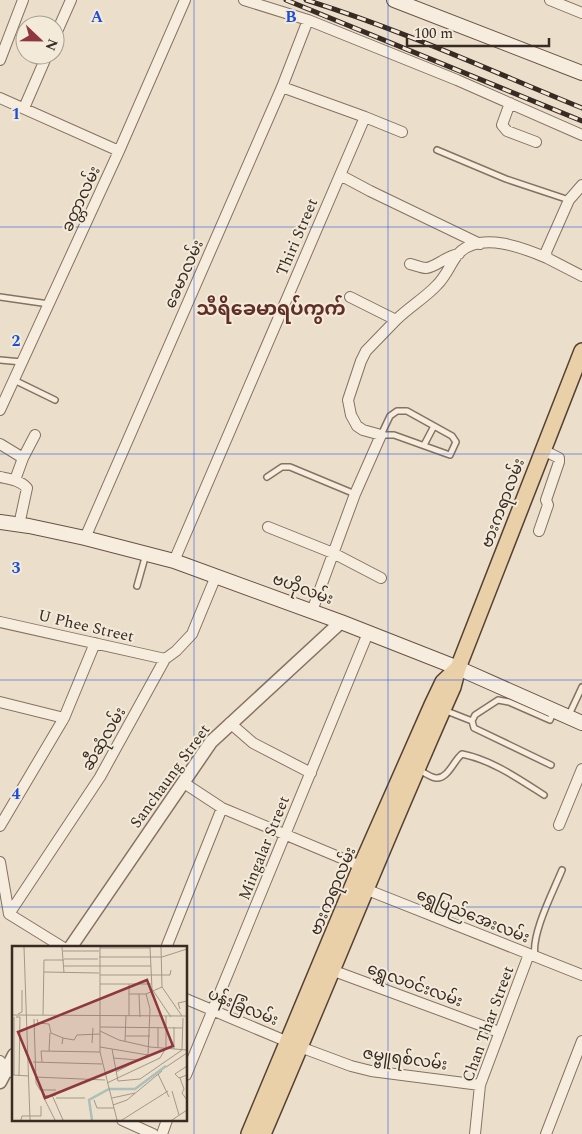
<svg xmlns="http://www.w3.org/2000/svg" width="582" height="1134" viewBox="0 0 582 1134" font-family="Spectral,'Noto Sans Myanmar',serif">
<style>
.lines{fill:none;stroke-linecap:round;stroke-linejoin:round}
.service-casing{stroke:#867261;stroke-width:8}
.minor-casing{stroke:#867261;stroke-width:12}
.tertiary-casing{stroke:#867261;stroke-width:15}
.secondary-casing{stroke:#685344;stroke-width:16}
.primary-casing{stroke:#554134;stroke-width:18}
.service{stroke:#f6edde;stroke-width:5}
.minor{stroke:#f6edde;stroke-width:10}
.tertiary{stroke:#f6edde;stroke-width:12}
.secondary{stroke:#f6edde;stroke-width:14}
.primary{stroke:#e9d0a8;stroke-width:15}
.rail-casing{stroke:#382b23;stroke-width:5}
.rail{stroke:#f3eada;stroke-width:3;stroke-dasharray:9;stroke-linecap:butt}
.grid{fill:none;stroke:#1d4ed8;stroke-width:1;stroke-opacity:0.55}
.labels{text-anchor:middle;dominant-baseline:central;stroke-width:4;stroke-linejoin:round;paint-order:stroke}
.street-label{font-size:16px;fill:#382b23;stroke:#f3eada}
.quarter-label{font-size:19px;font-weight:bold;fill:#612e26;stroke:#f3eada}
.inset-river{fill:none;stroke:#abc0b8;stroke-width:2.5}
.inset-road{fill:none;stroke:#a39788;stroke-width:1}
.view{fill:#8f373e;fill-opacity:0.15;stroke:#8f373e;stroke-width:2.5}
.inset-edge{fill:none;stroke:#382b23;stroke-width:2.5}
.grid-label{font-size:16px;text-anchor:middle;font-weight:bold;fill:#1d4ed8;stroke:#f3eada;stroke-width:4;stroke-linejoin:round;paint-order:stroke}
</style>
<rect width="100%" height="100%" fill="#ebdfcb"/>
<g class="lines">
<g class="service-casing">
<path id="service" d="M437,150L506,179L569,200
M0,297L49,304
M0,360L22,362
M14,380L55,400
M397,411H407L452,436L456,442L450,455L447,454L394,435H381L390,416Z
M424,445L434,426
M267,477L282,467H290L355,494
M137,586L146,554
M444,710L472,721
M568,717L582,687
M551,765L474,728L472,721L475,715L498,700L509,702L550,720L554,711
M418,769C423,772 430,777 436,778C448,779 454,760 462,754C492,760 519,779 544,795
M535,956C531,934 553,892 562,870"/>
</g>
<g class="minor-casing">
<path id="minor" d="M244,0L308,20L457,80L582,135
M550,0L582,13
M55,36L71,0
M0,60L23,0
M0,98L119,151
M510,103L502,125L507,131L536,142
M24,108L47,55
M365,117L402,132
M340,175L370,191L480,244
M547,258L582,276
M410,264C415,265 421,268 426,268C436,267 446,256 459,254
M350,297L396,320C409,307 425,298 437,285C447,275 451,262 459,253C481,231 524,248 547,258L546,252L569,200L582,185
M0,410L119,151L185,0
M0,444L23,458
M0,477C9,479 20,480 27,488L19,525
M15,480L23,458L35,435
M268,527L333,553L381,578
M539,531L548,505L546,500L559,462V458L543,450
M85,538L282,87L308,20
M174,561L365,117L282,87
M312,611L355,494L381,435L363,430L357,426L351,415L348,400L361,361L366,351L396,320
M0,622L165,659
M0,702L64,718
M230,723L253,743L311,773
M184,783L222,808L365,868
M559,825L582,769
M0,826L64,718L95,643
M0,862L9,914L64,948
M360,887L582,975
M9,914L100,777L165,659L176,651L192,634L216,576
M166,948L222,808
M326,968L499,1032
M186,999L300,1047L351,1066L371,1071L480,1085
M0,1061L6,1069L14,1073
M186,1075L368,633
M122,1120L153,1134
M162,1134L167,1120
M475,1134L480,1085L529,954
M546,1134L582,1041"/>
</g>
<g class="tertiary-casing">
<path id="tertiary" d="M70,948L211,742L341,622
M0,1082L14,1055"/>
</g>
<g class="secondary-casing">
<path id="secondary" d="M394,0L582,73
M0,522L29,526L85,538L174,561L341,622L458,668L582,723"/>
</g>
<g class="primary-casing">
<path id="primary" d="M249,1134L361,866L432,705L443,682L458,668
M263,1134C327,985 387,835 453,687L458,668L582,351"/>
</g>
<use href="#service" class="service"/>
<use href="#minor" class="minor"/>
<use href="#tertiary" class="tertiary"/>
<use href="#secondary" class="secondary"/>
<use href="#primary" class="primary"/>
<g class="rail-casing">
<path id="rail" d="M286,0L582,121
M306,0C400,29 491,71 582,108"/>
</g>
<use href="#rail" class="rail"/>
</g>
<path class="grid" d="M194,0V1134M388,0V1134M0,227H582M0,454H582M0,680H582M0,907H582"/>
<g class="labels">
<g class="street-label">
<text transform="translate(81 199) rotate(-65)">ခတ္တာလမ်း</text>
<text transform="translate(297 237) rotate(-67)">Thiri Street</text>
<text transform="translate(184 274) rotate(-66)">ခေမာလမ်း</text>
<text transform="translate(503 503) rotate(-69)">ဗားကရာလမ်း</text>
<text transform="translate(303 589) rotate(20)">ဗဟိုလမ်း</text>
<text transform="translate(86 626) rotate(13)">U Phee Street</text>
<text transform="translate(104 739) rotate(-60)">ဆီဆုံလမ်း</text>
<text transform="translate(170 776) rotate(-54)">Sanchaung Street</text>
<text transform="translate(264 848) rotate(-68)">Mingalar Street</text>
<text transform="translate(333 891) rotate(-67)">ဗားကရာလမ်း</text>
<text transform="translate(473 916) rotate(22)">ရွှေပြည်အေးလမ်း</text>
<text transform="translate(415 985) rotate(20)">ရွှေလဝင်းလမ်း</text>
<text transform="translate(243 1007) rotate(22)">ပန်းခြံလမ်း</text>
<text transform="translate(488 1024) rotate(-70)">Chan Thar Street</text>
<text transform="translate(405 1059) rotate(8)">ဇမ္ဗူရစ်လမ်း</text>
</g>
<g class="quarter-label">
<text x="271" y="309">သီရိခေမာရပ်ကွက်</text>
</g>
</g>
<g transform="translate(12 946)">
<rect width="175" height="175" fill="#ebdfcb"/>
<path class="inset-river" d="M80,174L77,154L97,143H123L154,120"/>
<path class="inset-road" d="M12,1L18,174M50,1L52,27M88,1V106L105,174M138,1L140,43L159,71M149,1L150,41M88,2H138M51,5H87M87,11H150L175,3M52,13H86M52,20H139M32,26L87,27M88,29H158L159,24M88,38H139M117,38V70M150,41L170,70M117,48H134L150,41M127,48L128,71M168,63L166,57L175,55M6,68L10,66V44M0,69L175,70M31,69L32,14H52M4,71H8L7,130M22,73L24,137L28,144H44M25,73L26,77L37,78L39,87L51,92L50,98M88,81L171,82M88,85L107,94L138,101L175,104M114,90H138M51,92L62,94L65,89L88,88M113,95L114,70M80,97L81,82M88,101L136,109M146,101V81M100,103L106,135M162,103V81M170,103L171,72M37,105L38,87M101,112L126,114M21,116L90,118M30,116L29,105L88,106M175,120L163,128L167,132L175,129M154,121L175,107M104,126L136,109L138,63L134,48M146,128L157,151M1,129L17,130M2,129V71M23,131L93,134M168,132L172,143L170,147L175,154M106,135L128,133L170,104M95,137L148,112L154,102V70M160,145L167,169M40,149L51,174M44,152H73M100,152L123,147M82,154L85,162H102M101,159L115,154L150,125M9,174L10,170H29V160M43,174L31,150L44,149M110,174L156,145M160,174L175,164"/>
<path class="view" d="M135,34L161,100L33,152L6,86Z"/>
<rect width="175" height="175" class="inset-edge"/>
</g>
<g class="grid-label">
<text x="97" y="22">A</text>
<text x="291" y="22">B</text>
<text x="16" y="119">1</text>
<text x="16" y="346">2</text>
<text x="16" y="573">3</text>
<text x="16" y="799">4</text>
</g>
<g transform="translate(40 40) rotate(112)"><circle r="24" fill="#f3eada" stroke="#a89e91"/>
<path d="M0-4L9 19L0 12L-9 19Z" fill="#8f373e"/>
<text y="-8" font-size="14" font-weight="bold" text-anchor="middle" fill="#382b23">N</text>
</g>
<path d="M407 38v8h142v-8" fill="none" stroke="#382b23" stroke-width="2.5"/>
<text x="414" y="38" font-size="15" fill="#382b23" stroke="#f3eada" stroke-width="4" paint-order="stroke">100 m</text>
</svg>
